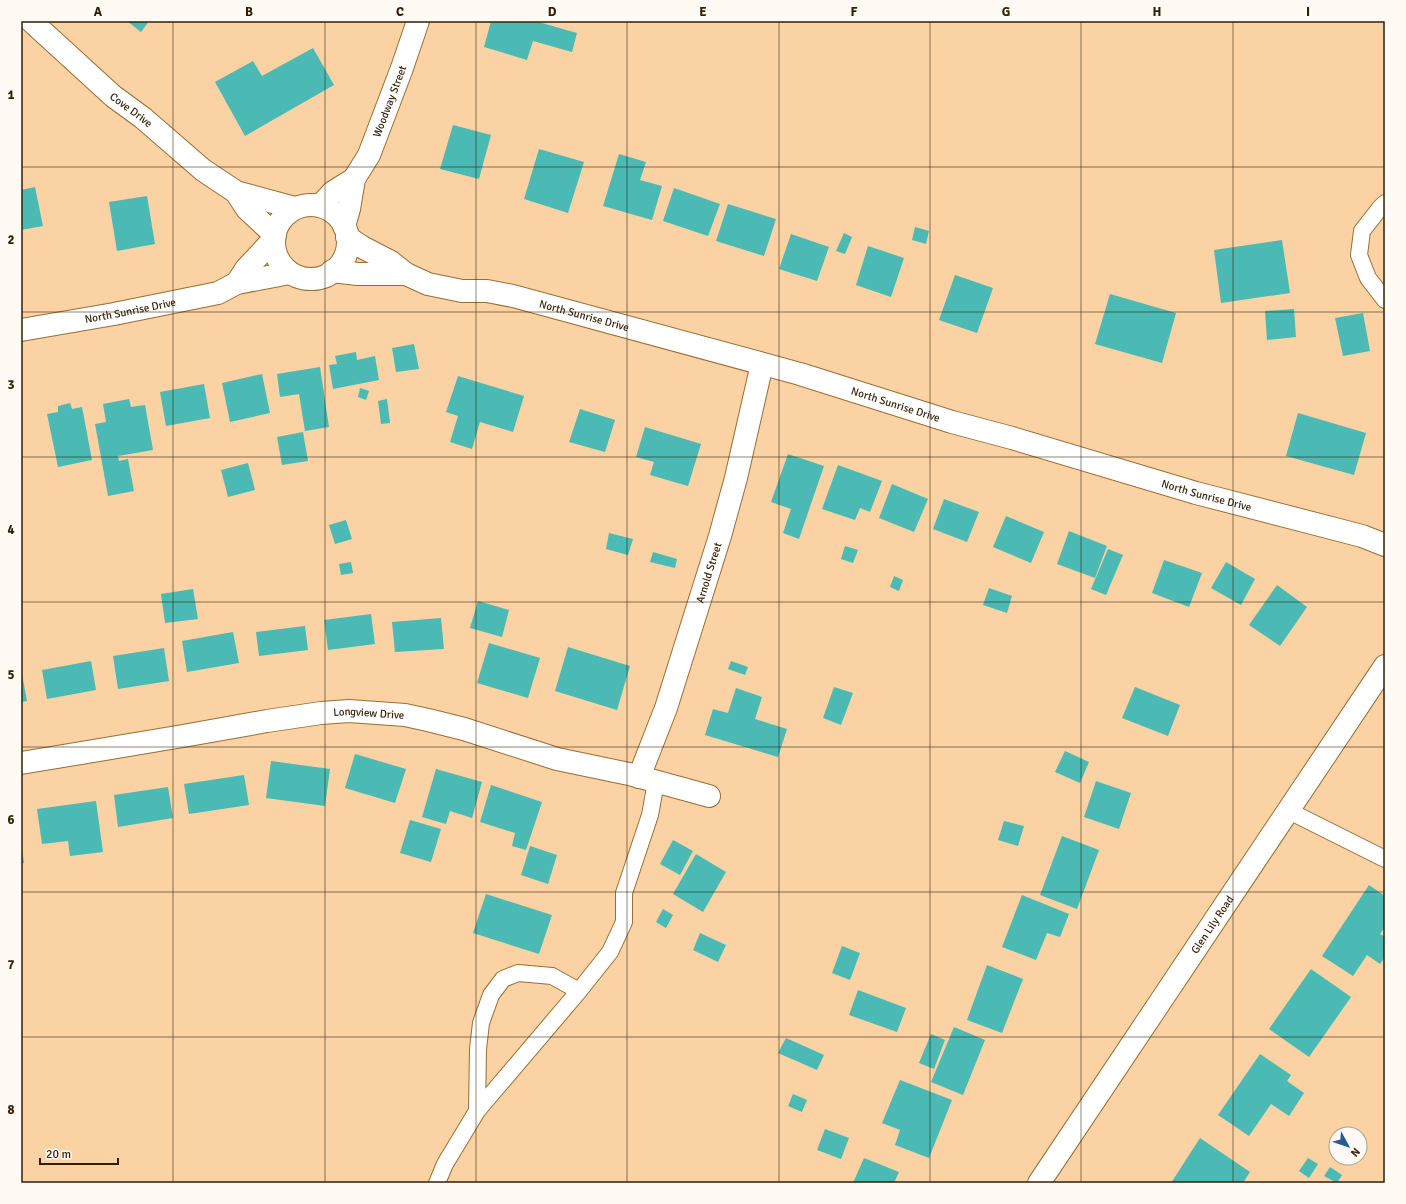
<svg xmlns="http://www.w3.org/2000/svg" width="1406" height="1204" viewBox="0 0 1406 1204" font-family="Signika,sans-serif">
<style>
.building{fill:#4bb9b4}
.lines{fill:none;stroke-linecap:round;stroke-linejoin:round}
.lane-casing{stroke:#9a6d33;stroke-width:18}
.street-casing{stroke:#9a6d33;stroke-width:24}
.secondary-casing{stroke:#9a6d33;stroke-width:24}
.lane{stroke:#fff;stroke-width:16}
.street{stroke:#fff;stroke-width:22}
.secondary{stroke:#fff;stroke-width:22}
.grid{fill:none;stroke:#321f06;stroke-width:1;stroke-opacity:0.55}
.labels{text-anchor:middle;dominant-baseline:central;stroke-width:3;stroke-linejoin:round;paint-order:stroke}
.street-label{font-size:11px;fill:#321f06;stroke:#fffaf4}
.neatline{fill:none;stroke:#321f06;stroke-width:1.5}
.grid-label{font-size:13px;text-anchor:middle;font-weight:bold;fill:#321f06}
</style>
<rect width="100%" height="100%" fill="#fad2a3"/>
<path class="building" d="M127,21H149L141,32Z
M491,21H535L577,33L572,52L533,41L527,60L484,47Z
M313,48L334,85L245,136L215,82L253,61L262,76Z
M453,125L491,135L479,179L440,169Z
M539,149L584,162L568,213L524,199Z
M619,154L646,162L640,180L662,186L652,220L603,206Z
M35,187L43,226L21,230V190Z
M674,188L720,204L708,236L663,221Z
M147,196L155,244L117,251L109,202Z
M728,204L776,219L764,256L716,241Z
M915,227L929,231L926,244L912,240Z
M844,233L852,237L845,254L836,251Z
M791,234L829,247L817,281L779,269Z
M1282,240L1290,293L1221,303L1214,250Z
M868,246L904,258L891,297L856,285Z
M955,275L993,288L977,333L939,320Z
M1110,294L1176,313L1162,363L1095,344Z
M1294,309L1296,337L1267,340L1265,311Z
M1363,313L1370,351L1343,356L1335,318Z
M414,344L419,369L396,372L392,348Z
M356,352L357,360L375,356L379,380L333,389L329,365L337,364L335,356Z
M320,367L329,427L305,431L299,394L280,397L277,374Z
M262,374L270,413L230,422L222,383Z
M458,376L524,396L513,432L480,422L472,449L450,442L458,416L446,412Z
M204,384L210,418L166,426L160,392Z
M360,388L369,391L366,400L358,397Z
M129,399L131,407L145,405L153,450L118,456L119,461L128,459L134,491L108,496L95,424L106,422L103,404Z
M387,399L390,423L381,424L378,401Z
M70,403L72,409L82,407L92,460L58,467L47,414L58,412V406Z
M580,409L615,420L605,452L569,442Z
M1298,413L1366,433L1354,475L1286,456Z
M645,427L701,444L688,486L650,475L654,462L636,457Z
M303,432L308,461L282,465L277,437Z
M788,454L824,466L799,539L783,533L791,509L771,502Z
M248,463L255,490L228,497L221,470Z
M838,465L882,481L870,512L860,508L855,520L822,509Z
M892,484L928,499L914,532L879,518Z
M944,499L979,512L967,542L933,529Z
M1006,516L1044,532L1031,563L993,547Z
M346,520L352,539L335,544L329,525Z
M1069,531L1107,546L1095,578L1057,564Z
M609,533L633,539L628,555L606,549Z
M845,546L858,550L853,563L841,559Z
M1108,549L1123,555L1106,595L1091,589Z
M653,552L677,559L675,568L650,562Z
M1164,560L1202,573L1189,607L1152,593Z
M351,562L353,573L341,575L339,564Z
M1226,562L1255,579L1241,605L1211,588Z
M894,576L903,580L899,591L890,587Z
M1277,585L1307,607L1280,646L1249,625Z
M989,588L1012,596L1007,613L983,605Z
M193,589L198,619L165,623L161,594Z
M478,601L509,610L502,637L470,628Z
M371,614L375,644L328,650L324,620Z
M441,618L444,649L395,652L392,622Z
M305,626L308,650L259,656L256,632Z
M233,632L239,663L187,672L182,641Z
M489,643L540,658L528,698L477,683Z
M568,647L630,666L617,710L555,691Z
M164,648L169,681L118,689L113,656Z
M91,661L96,690L47,699L42,670Z
M731,661L748,667L745,675L728,669Z
M21,669L27,701L21,702Z
M834,687L853,693L841,725L823,718Z
M1135,687L1180,705L1168,736L1122,718Z
M736,688L762,697L755,719L787,729L778,757L705,735L713,709L728,713Z
M1065,751L1089,762L1080,783L1055,772Z
M355,754L406,769L395,803L345,788Z
M271,761L330,769L325,806L266,798Z
M436,769L482,782L472,818L450,811L446,824L422,817Z
M244,775L249,805L189,814L184,784Z
M1096,781L1131,793L1119,829L1084,817Z
M491,785L542,802L526,850L512,846L515,833L480,822Z
M168,787L173,818L118,827L114,795Z
M96,801L103,852L70,856L68,841L42,844L37,809Z
M410,820L441,829L431,862L400,853Z
M1004,821L1024,826L1018,846L998,840Z
M1062,836L1099,850L1077,909L1040,895Z
M673,840L693,851L680,875L660,864Z
M21,842L24,863L21,864Z
M530,846L557,855L548,884L521,875Z
M696,854L726,872L703,912L673,894Z
M1369,885L1385,896V927L1380,934L1385,937V957L1380,964L1367,955L1353,976L1322,956Z
M486,894L552,915L539,954L473,933Z
M1022,895L1069,914L1060,937L1047,933L1036,960L1002,947Z
M663,909L673,915L666,928L656,922Z
M700,933L726,945L718,962L693,950Z
M842,946L860,953L850,980L832,973Z
M987,965L1023,979L1002,1033L967,1020Z
M1311,969L1351,997L1309,1057L1269,1029Z
M858,990L906,1008L897,1032L849,1015Z
M954,1027L985,1040L963,1095L931,1082Z
M931,1034L945,1040L934,1069L919,1063Z
M786,1038L824,1055L817,1070L778,1053Z
M1260,1054L1291,1075L1287,1081L1304,1093L1289,1116L1271,1104L1249,1136L1218,1115Z
M900,1080L952,1100L929,1158L895,1145L900,1130L882,1123Z
M793,1094L807,1100L802,1112L788,1106Z
M825,1129L849,1138L841,1159L817,1150Z
M1200,1138L1250,1172L1243,1183H1171Z
M864,1158L899,1172L894,1183H853Z
M1308,1158L1318,1164L1309,1178L1299,1171Z
M1330,1167L1342,1175L1337,1183L1324,1176Z"/>
<g class="lines">
<g class="lane-casing">
<path id="lane" d="M1385,203L1380,208L1362,231L1359,255L1368,278L1385,300
M1289,811L1385,859
M477,1111L478,1049L481,1023L491,995L503,979L518,973L552,976L579,991
M437,1183L445,1164L477,1111L579,991L610,952L624,922V893L650,815L656,782"/>
</g>
<g class="street-casing">
<g id="street">
<path d="M320,206L333,192L354,179"/>
<path id="s1" d="M344,226L349,209L354,179L369,155L402,68L418,21"/>
<path d="M237,283L246,269L274,239"/>
<path id="s2" d="M21,330L114,314L218,293L237,283L290,273"/>
<path id="s3" d="M21,763L183,736L267,721L321,713L349,711L405,715L428,720L464,729L557,759L629,774L709,796"/>
<path id="s4" d="M639,777L666,708L720,536L736,478L762,364"/>
</g>
</g>
<g class="secondary-casing">
<g id="secondary">
<path id="s5" d="M31,21L113,96L143,118L203,170L236,192L295,208"/>
<path d="M236,192L247,209L275,235"/>
<circle cx="311" cy="242" r="37"/>
<path id="s6" d="M347,237L362,247L391,262L406,274L428,284L462,291H487L513,296L800,374L952,422L1012,438L1196,493L1362,536L1385,545"/>
<path d="M332,271L358,274H406"/>
<path id="s7" d="M1039,1183L1385,666"/>
</g>
</g>
<use href="#lane" class="lane"/>
<use href="#street" class="street"/>
<use href="#secondary" class="secondary"/>
</g>
<path class="grid" d="M173,21V1183M325,21V1183M476,21V1183M627,21V1183M779,21V1183M930,21V1183M1081,21V1183M1233,21V1183M21,167H1385M21,312H1385M21,457H1385M21,602H1385M21,747H1385M21,892H1385M21,1037H1385"/>
<g class="labels">
<g class="street-label">
<text stroke="none"><textPath href="#s1" startOffset="134">Woodway Street</textPath></text>
<text stroke="none"><textPath href="#s5" startOffset="134">Cove Drive</textPath></text>
<text stroke="none"><textPath href="#s2" startOffset="111">North Sunrise Drive</textPath></text>
<text stroke="none"><textPath href="#s6" startOffset="254">North Sunrise Drive</textPath></text>
<text stroke="none"><textPath href="#s6" startOffset="578">North Sunrise Drive</textPath></text>
<text stroke="none"><textPath href="#s6" startOffset="902">North Sunrise Drive</textPath></text>
<text stroke="none"><textPath href="#s4" startOffset="216">Arnold Street</textPath></text>
<text stroke="none"><textPath href="#s3" startOffset="352">Longview Drive</textPath></text>
<text stroke="none"><textPath href="#s7" startOffset="311">Glen Lily Road</textPath></text>
</g>
</g>
<rect width="1406" height="1204" fill="none" stroke="#fffaf4" stroke-width="44"/>
<g transform="translate(1348 1146) rotate(130)"><circle r="19" fill="#fffaf4" stroke="#ada295"/>
<path d="M0-3L7 15L0 10L-7 15Z" fill="#235c94"/>
<text y="-6" font-size="11" font-weight="bold" text-anchor="middle" fill="#321f06">N</text>
</g>
<path d="M40 1158v6h78v-6" fill="none" stroke="#321f06" stroke-width="2"/>
<text x="46" y="1158" font-size="12" fill="#321f06" stroke="#fffaf4" stroke-width="3" paint-order="stroke">20 m</text>
<rect x="22" y="22" width="1362" height="1160" class="neatline"/>
<g class="grid-label">
<text x="98" y="16">A</text>
<text x="249" y="16">B</text>
<text x="400" y="16">C</text>
<text x="552" y="16">D</text>
<text x="703" y="16">E</text>
<text x="854" y="16">F</text>
<text x="1006" y="16">G</text>
<text x="1157" y="16">H</text>
<text x="1308" y="16">I</text>
<text x="11" y="99">1</text>
<text x="11" y="244">2</text>
<text x="11" y="389">3</text>
<text x="11" y="534">4</text>
<text x="11" y="679">5</text>
<text x="11" y="824">6</text>
<text x="11" y="969">7</text>
<text x="11" y="1114">8</text>
</g>
</svg>
